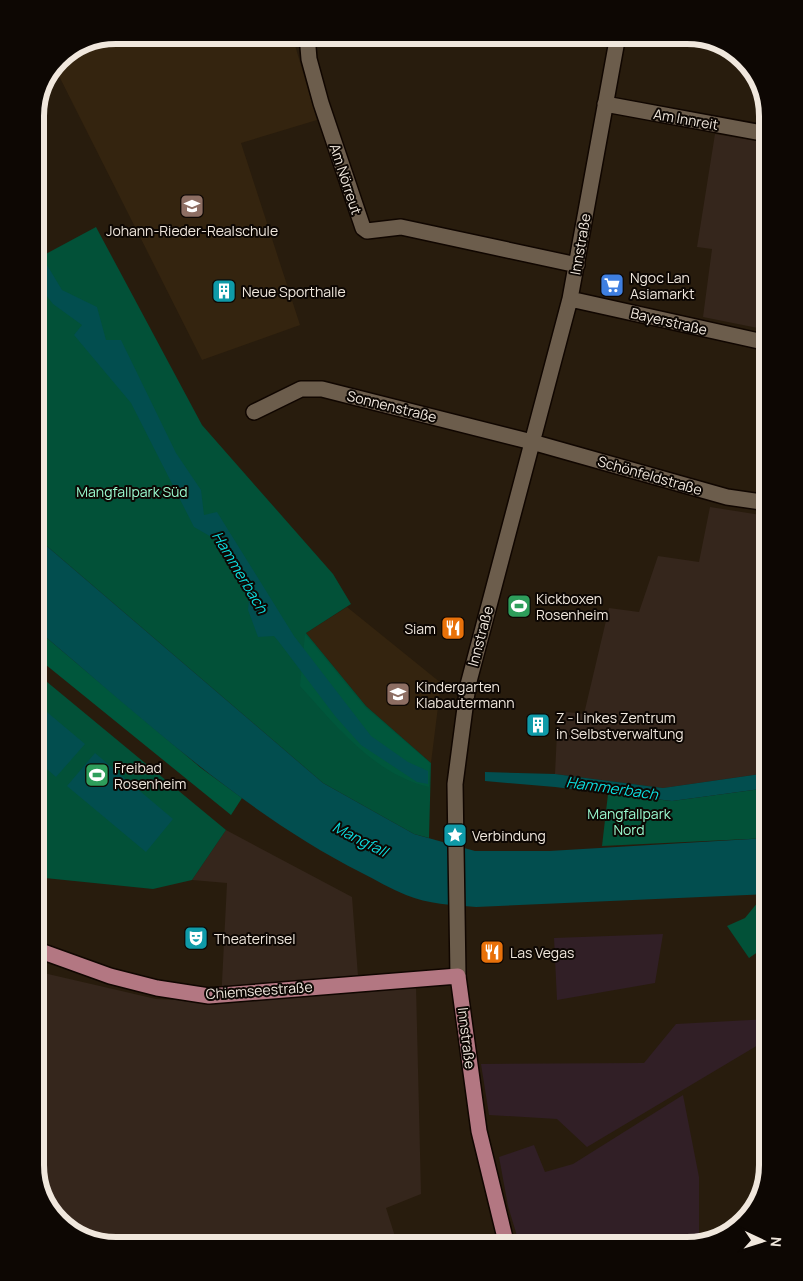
<svg xmlns="http://www.w3.org/2000/svg" width="803" height="1281" viewBox="0 0 803 1281" font-family="Manrope,sans-serif">
<style>
.commercial{fill:#311f26}
.industrial{fill:#35261c}
.built{fill:#34240f}
.green{fill:#025138}
.forest{fill:#00573c}
.water{fill:#024e4f}
.lines{fill:none;stroke-linecap:round;stroke-linejoin:round}
.minor-casing{stroke:#100600;stroke-width:18}
.major-casing{stroke:#100600;stroke-width:18}
.minor{stroke:#6c5d4c;stroke-width:15}
.major{stroke:#b37782;stroke-width:15}
.labels{text-anchor:middle;dominant-baseline:central;stroke-width:4;stroke-linejoin:round;paint-order:stroke}
.street-label{font-size:14px;fill:#f0e7dd;stroke:#0d0703}
.poi-label{font-size:14px;fill:#f0e7dd;stroke:#0d0703;text-anchor:start}
.park-label{font-size:14px;fill:#9bfbd0;stroke:#0d0703}
.water-label{font-size:15px;font-style:italic;fill:#0cdddf;stroke:#0d0703}
.rim{fill:none;stroke:#f0e7dd;stroke-width:6}
</style>
<rect width="100%" height="100%" fill="#281c0d"/>
<path class="commercial" d="M663,934L655,983L557,1000L554,938Z
M768,1019V1039L587,1147L557,1119L489,1115L481,1064L644,1063L676,1024Z
M683,1095L699,1177V1235L666,1236V1246H520L508,1206L499,1157L534,1145L545,1172L573,1164Z"/>
<path class="industrial" d="M715,134L768,143V330L703,317L712,249L697,247Z
M710,507L768,516V773L663,788L555,774L558,711L584,714L609,608L639,612L658,556L699,562Z
M226,830L352,897L358,976L416,986L421,1194L386,1208L398,1246H110L71,1233L43,1201L35,1166V971L156,999L221,1002L227,883L192,880Z"/>
<path class="built" d="M115,35H292L317,120L241,143L300,325L202,360L57,72H52L59,58Z
M347,607L441,683L431,763L366,706L306,633Z"/>
<path class="green" d="M96,227L202,425L333,574L351,604L306,633L366,706L431,763L429,838L414,834L323,783L35,536V245L42,256Z
M35,672L226,830L192,880L153,889L35,877Z
M768,788V838L602,846L608,794L672,801Z
M768,890V945L749,958L727,926L745,918Z"/>
<path class="forest" d="M35,628L201,768L242,798L231,815L35,656Z
M305,634L365,707L430,763L429,787C374,774 337,727 300,686Z"/>
<path class="water" d="M35,245L62,290L97,307L106,340H121L176,453L201,490L204,515L217,512L294,636L371,736L408,762L428,771V784L417,782L361,745L335,716L279,642L274,636L258,637L248,610L249,600L215,539L194,527L131,403L74,335L82,325L53,304L35,281Z
M35,536L323,783L414,834L475,851H549L768,838V894L476,907C452,905 428,904 406,895C391,889 376,880 362,873C240,811 139,715 35,628Z
M35,702L85,744L56,777L41,764L35,765Z
M95,753L173,819L146,852L67,786Z
M485,772L555,774L663,788L768,773V788L672,801L555,787L485,781Z"/>
<g class="lines">
<g class="minor-casing">
<path id="minor" d="M307,35L309,59L321,103L363,228L367,231L401,227L577,265
M605,104L768,134
M570,299L768,343
M254,412L301,389H322L532,442L727,497L768,503
M458,976L455,784L468,685L570,299L618,35"/>
</g>
<g class="major-casing">
<path id="major" d="M35,949L110,976L157,988L209,996L458,976L479,1131L507,1246"/>
</g>
<use href="#minor" class="minor"/>
<use href="#major" class="major"/>
</g>
<defs>
<g id="school-square" transform="scale(1.25)"><rect x="-9" y="-9" width="18" height="18" rx="4" fill="#8d6e63" stroke="#0d0703"/><path d="M0-5L7-2L0 1L-7-2ZM-4 1L0 2.5L4 1V4Q0 6-4 4Z" fill="#fff"/></g>
<g id="supermarket-square" transform="scale(1.25)"><rect x="-9" y="-9" width="18" height="18" rx="4" fill="#3f7fe0" stroke="#0d0703"/><path d="M-6-5.5h2.5l.6 2H6L4.5 2H-2.5L-4.4-4H-6ZM-1.5 3.2a1.3 1.3 0 1 0 .1 0ZM3 3.2a1.3 1.3 0 1 0 .1 0Z" fill="#fff"/></g>
<g id="building-square" transform="scale(1.25)"><rect x="-9" y="-9" width="18" height="18" rx="4" fill="#0f9aa8" stroke="#0d0703"/><path d="M-4-6H4V6H1V3H-1V6H-4ZM-2.5-4.3h1.7v1.8h-1.7ZM.8-4.3h1.7v1.8H.8ZM-2.5-1h1.7V.8h-1.7ZM.8-1h1.7V.8H.8Z" fill="#fff"/></g>
<g id="stadium-square" transform="scale(1.25)"><rect x="-9" y="-9" width="18" height="18" rx="4" fill="#2e9e5b" stroke="#0d0703"/><path d="M0-5a6.5 5 0 1 0 0 10a6.5 5 0 1 0 0-10ZM-3.5-1.8h7v3.6h-7Z" fill="#fff"/></g>
<g id="restaurant-square" transform="scale(1.25)"><rect x="-9" y="-9" width="18" height="18" rx="4" fill="#e8710a" stroke="#0d0703"/><path d="M-5-6h1v4h1v-4h1v4h1v-4h1v5L-1.5 .5V6h-2V.5L-5-1ZM5-6V6H3V1.5H1.5Q1.5-4 5-6Z" fill="#fff"/></g>
<g id="sight-square" transform="scale(1.25)"><rect x="-9" y="-9" width="18" height="18" rx="4" fill="#0f9aa8" stroke="#0d0703"/><path d="M0-6L1.8-2.2L6-1.7L2.9 1.2L3.7 5.4L0 3.3L-3.7 5.4L-2.9 1.2L-6-1.7L-1.8-2.2Z" fill="#fff"/></g>
<g id="theatre-square" transform="scale(1.25)"><rect x="-9" y="-9" width="18" height="18" rx="4" fill="#0f9aa8" stroke="#0d0703"/><path d="M-5-5.5Q0-4 5-5.5V0Q5 5 0 6Q-5 5-5 0ZM-3.3-2.5H-1v1.5H-3.3ZM1-2.5H3.3v1.5H1ZM-2.8 1Q0 5.5 2.8 1Z" fill="#fff"/></g>
</defs>
<g fill-rule="evenodd">
<use href="#school-square" x="192" y="206"/>
<use href="#supermarket-square" x="612" y="285"/>
<use href="#building-square" x="224" y="291"/>
<use href="#stadium-square" x="519" y="606"/>
<use href="#restaurant-square" x="453" y="628"/>
<use href="#school-square" x="398" y="694"/>
<use href="#building-square" x="538" y="725"/>
<use href="#stadium-square" x="97" y="775"/>
<use href="#sight-square" x="455" y="835"/>
<use href="#theatre-square" x="196" y="938"/>
<use href="#restaurant-square" x="492" y="952"/>
</g>
<g class="labels">
<g class="street-label">
<text transform="translate(686 119) rotate(10)">Am Innreit</text>
<text transform="translate(346 179) rotate(72)">Am Nörreut</text>
<text transform="translate(580 244) rotate(-80)">Innstraße</text>
<text transform="translate(669 321) rotate(13)">Bayerstraße</text>
<text transform="translate(392 406) rotate(14)">Sonnenstraße</text>
<text transform="translate(650 475) rotate(16)">Schönfeldstraße</text>
<text transform="translate(480 636) rotate(-75)">Innstraße</text>
<text transform="translate(259 990) rotate(-4)">Chiemseestraße</text>
<text transform="translate(467 1038) rotate(83)">Innstraße</text>
</g>
<g class="poi-label">
<text x="192" y="230" text-anchor="middle">Johann-Rieder-Realschule</text>
<text x="630" y="277">Ngoc Lan<tspan x="630" dy="16">Asiamarkt</tspan></text>
<text x="242" y="291">Neue Sporthalle</text>
<text x="536" y="598">Kickboxen<tspan x="536" dy="16">Rosenheim</tspan></text>
<text x="436" y="628" text-anchor="end">Siam</text>
<text x="416" y="686">Kindergarten<tspan x="416" dy="16">Klabautermann</tspan></text>
<text x="556" y="717">Z - Linkes Zentrum<tspan x="556" dy="16">in Selbstverwaltung</tspan></text>
<text x="114" y="767">Freibad<tspan x="114" dy="16">Rosenheim</tspan></text>
<text x="472" y="835">Verbindung</text>
<text x="214" y="938">Theaterinsel</text>
<text x="510" y="952">Las Vegas</text>
</g>
<g class="park-label">
<text x="132" y="491">Mangfallpark Süd</text>
<text x="629" y="813">Mangfallpark<tspan x="629" dy="16">Nord</tspan></text>
</g>
<g class="water-label">
<text transform="translate(240 572) rotate(59)">Hammerbach</text>
<text transform="translate(612 788) rotate(8)">Hammerbach</text>
<text transform="translate(360 839) rotate(27)">Mangfall</text>
</g>
</g>
<path d="M0 0H803V1281H0ZM116 44H687A72 72 0 0 1 759 116V1165A72 72 0 0 1 687 1237H116A72 72 0 0 1 44 1165V116A72 72 0 0 1 116 44Z" fill="#0d0703" fill-rule="evenodd"/>
<path class="rim" d="M116 44H687A72 72 0 0 1 759 116V1165A72 72 0 0 1 687 1237H116A72 72 0 0 1 44 1165V116A72 72 0 0 1 116 44Z"/>
<g transform="translate(763 1241) rotate(94)" stroke="#0d0703" stroke-width="4" paint-order="stroke">
<path d="M0-4L9 19L0 12L-9 19Z" fill="#f0e7dd"/>
<text y="-8" font-size="14" font-weight="bold" text-anchor="middle" fill="#f0e7dd">N</text>
</g>
</svg>
